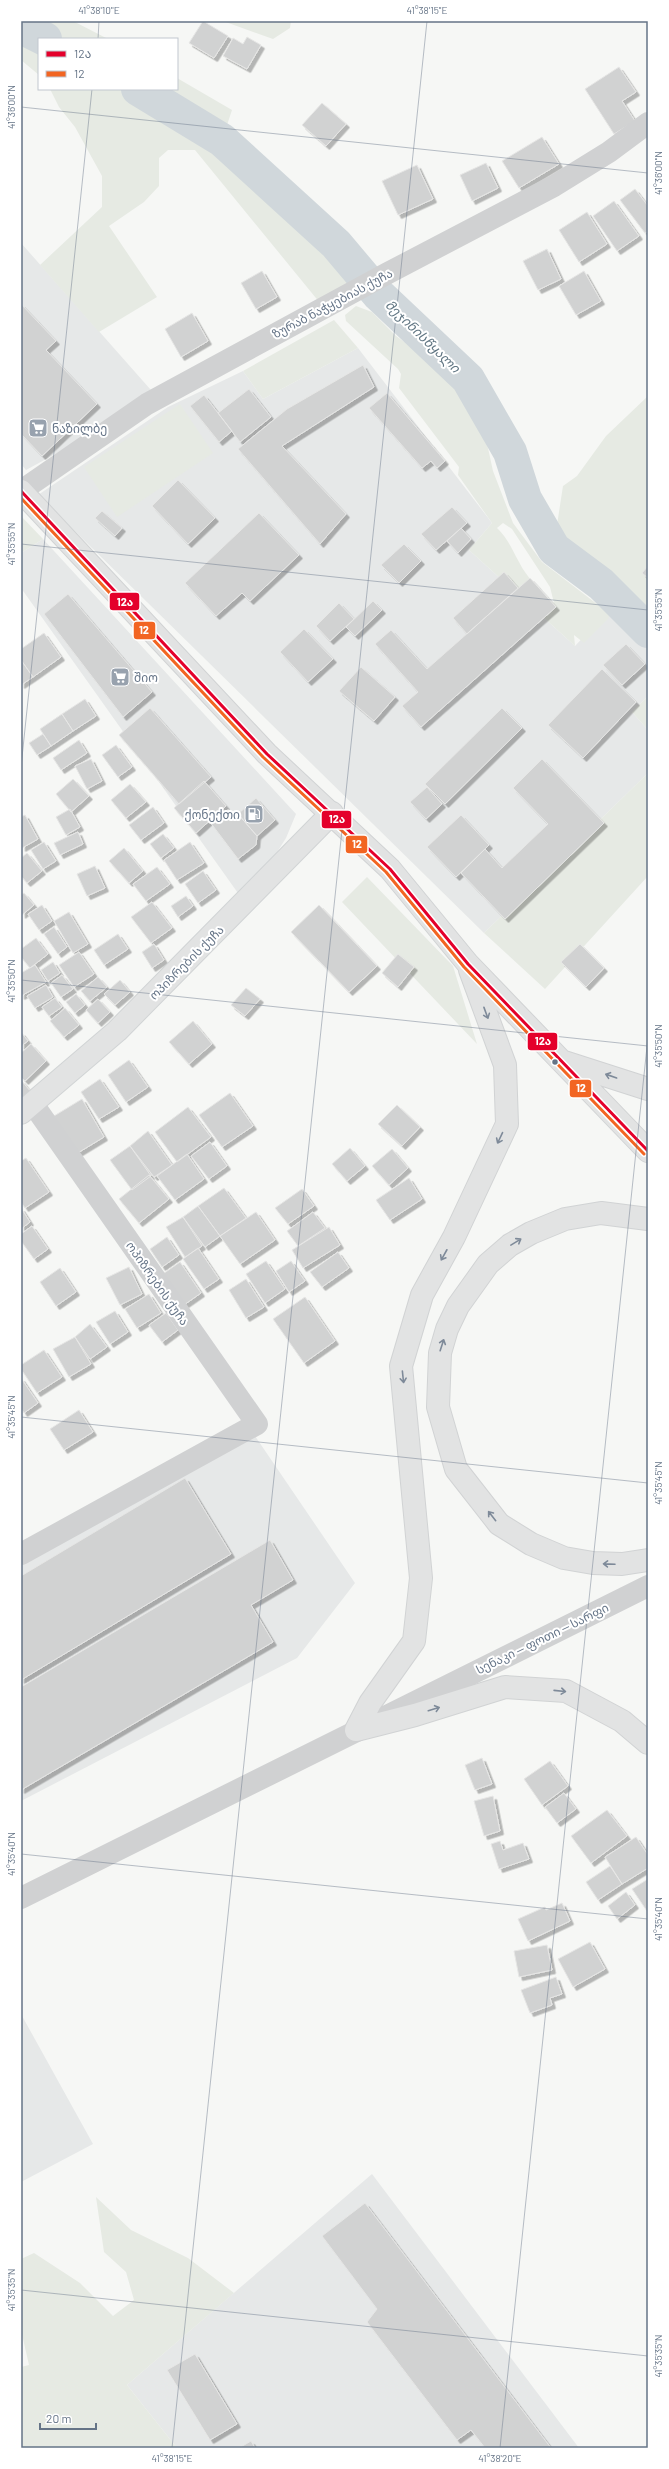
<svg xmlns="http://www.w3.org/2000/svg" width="669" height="2469" viewBox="0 0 669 2469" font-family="Barlow,'Noto Sans Georgian',sans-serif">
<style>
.built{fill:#e6e8e8}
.green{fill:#e6eae3;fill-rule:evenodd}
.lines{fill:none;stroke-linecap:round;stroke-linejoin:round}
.river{stroke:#d0d7db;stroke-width:34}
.building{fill:#d1d2d2;stroke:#e6e6e5;filter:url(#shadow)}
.secondary-casing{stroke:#d1d4d5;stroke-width:24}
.highway-casing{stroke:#d1d3d4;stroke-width:24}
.street{stroke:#d0d1d2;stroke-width:22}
.secondary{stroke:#e2e3e3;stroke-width:22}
.highway{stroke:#e2e3e3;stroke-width:22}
.bus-1-casing{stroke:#fff;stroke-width:6}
.bus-2-casing{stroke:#fff;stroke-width:6}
.bus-1{stroke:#e4002b;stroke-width:3}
.bus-2{stroke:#f26522;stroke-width:3}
.oneway{stroke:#7e8a99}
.ticks{fill:none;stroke:#657487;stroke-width:1;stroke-opacity:0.45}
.bus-dot{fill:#657487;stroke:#fff;stroke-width:1.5}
.labels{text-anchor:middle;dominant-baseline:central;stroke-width:4;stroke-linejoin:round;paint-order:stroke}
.street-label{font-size:12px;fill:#657487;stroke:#fff}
.poi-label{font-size:12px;fill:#657487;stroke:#fff;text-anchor:start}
.water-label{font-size:13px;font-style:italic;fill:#617683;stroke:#fff}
.line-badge{stroke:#fff;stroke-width:1.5}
.badge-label{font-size:11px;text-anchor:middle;font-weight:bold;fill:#fff}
.neatline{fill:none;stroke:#657487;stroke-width:1.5}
.ticks-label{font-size:10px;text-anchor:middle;fill:#657487}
</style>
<defs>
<filter id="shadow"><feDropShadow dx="3.5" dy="3.5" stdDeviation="0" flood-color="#0004"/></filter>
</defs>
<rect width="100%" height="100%" fill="#f6f7f5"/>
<path class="built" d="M21,243L158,398L26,470L21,464Z
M358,348L492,523L469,550L575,646L609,610L648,647V696L632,712L648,730V773L484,933L38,495L168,407L243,371L263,399Z
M43,539L296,814L286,838L245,903L21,588V553Z
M253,1433L355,1583L297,1658L21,1801V1562Z
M21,2014L93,2144L21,2182Z
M372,2174L579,2448H177L127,2385Z"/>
<path class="green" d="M21,21H73L108,39H39V75L21,60V48L35,34L21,27Z
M223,21H291L290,28L273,39Z
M177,78L232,110L222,140L213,143L354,283L320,303L195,150H168L159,158V186L144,202L109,226L157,297L99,332L40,265L102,207V176L75,127L59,107L50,89H177Z
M356,306L372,312L396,336L447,372L476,422L488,448L493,471L513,523L542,562L610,614L608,619L584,643L574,635L575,646L469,550L492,523L458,475L459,467L399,388L401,374L398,369L346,321L345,315ZM503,523L512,529L550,587L554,603C541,592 527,578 519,562C511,548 509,540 497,528Z
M334,320L358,348L263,399L243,371Z
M648,396V620L622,594L555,538L563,486L577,476L606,436Z
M180,404L213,453L117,517L84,467Z
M21,516L43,539L21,553Z
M648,696V730L632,712Z
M648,773V876L545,989L484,933Z
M367,877L453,966L477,1044L342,902Z
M96,2197L131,2230L188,2258L234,2293L127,2385L177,2448H21V2367L29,2365L21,2330V2259L34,2253L80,2283L113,2316L134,2300L126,2272L104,2252Z"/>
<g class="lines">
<path class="river" d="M21,27L45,39
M138,89L222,140L336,244L379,295L468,379L510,452L525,499L554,549L601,584L648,631"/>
</g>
<path class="building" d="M203,21L228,36L214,58L189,43Z
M247,37L261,45L247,69L223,56L233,38L243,44Z
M619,67L636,92L622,101L635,121L614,134L585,89Z
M322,103L346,124L326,146L302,125Z
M542,137L559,164L519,188L502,161Z
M486,163L498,188L472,201L460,175Z
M417,165L433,199L398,215L382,181Z
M635,189L648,206V231L645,233L620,200Z
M614,201L639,236L617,251L593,216Z
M587,212L607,244L579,262L559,230Z
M547,249L561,279L538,290L523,261Z
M262,271L277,297L256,309L241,283Z
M584,271L601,301L576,315L559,286Z
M21,304L56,341L46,350L97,404L42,456L21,434Z
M192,313L208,341L181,357L165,329Z
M363,365L374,387L282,446L346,514L320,544L238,449L287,409Z
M249,389L271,417L240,442L218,413Z
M387,393L445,461L437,468L431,461L422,468L369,408Z
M204,395L232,431L219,442L190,406Z
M178,480L215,518L188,544L152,506Z
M452,507L467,523L436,550L421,534Z
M102,511L122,528L115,536L95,518Z
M259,513L299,555L250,601L242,593L216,616L185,583Z
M461,528L471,539L458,553L447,541Z
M404,544L421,561L399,583L381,565Z
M648,566V578L642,573Z
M504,572L518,588L467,634L453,618Z
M530,578L556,607L421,727L402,706L418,692L375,644L391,630L427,669Z
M68,594L152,692L123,717L44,614Z
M373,601L382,610L355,636L346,627Z
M339,603L354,619L330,641L316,626Z
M304,629L333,659L308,682L280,652Z
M44,633L61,657L33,677L21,660V649Z
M626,644L645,664L622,685L603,665Z
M21,660L33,677L21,685Z
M361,667L395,697L374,721L339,691Z
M602,669L636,702L583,758L548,725Z
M85,699L96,716L73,731L62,714Z
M150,708L211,777L179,804L119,735Z
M502,708L522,728L445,804L425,784Z
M62,714L73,731L51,746L40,729Z
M43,734L51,746L37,755L29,743Z
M79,740L87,753L61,770L53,758Z
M116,745L132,767L118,777L102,755Z
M91,759L102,781L87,789L75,766Z
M542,759L604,823L505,919L461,873L485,849L502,868L548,824L513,788Z
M73,779L89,796L71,812L56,794Z
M204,781L226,806L196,833L174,808Z
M130,784L146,802L126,818L111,800Z
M427,787L442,804L426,819L410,802Z
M256,798L275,820L257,836L238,814Z
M153,807L164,823L141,840L129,825Z
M70,809L80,827L66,835L56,817Z
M228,810L238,814L257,836L256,845L238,859L210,822Z
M25,815L38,839L22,848L21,817Z
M461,815L489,845L456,877L427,847Z
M78,832L83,844L60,855L54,843Z
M163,834L174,848L161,858L150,844Z
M44,842L56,861L43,869L31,850Z
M190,842L204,863L177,880L164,860Z
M124,848L143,871L129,883L109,861Z
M27,853L42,871L27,883L21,876V858Z
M95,866L105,888L87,896L77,874Z
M157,867L170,884L146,901L133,884Z
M203,871L216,890L198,903L185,884Z
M24,893L34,905L22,915L21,895Z
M186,896L193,906L178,917L171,906Z
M152,902L172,928L151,943L131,917Z
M42,905L52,921L39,930L28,914Z
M319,905L377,966L349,992L291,932Z
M69,912L88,944L73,953L54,921Z
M54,927L67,947L58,954L44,934Z
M118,934L128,949L104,965L94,950Z
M36,938L48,954L30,968L21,957V949Z
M154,944L164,960L152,968L142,952Z
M580,944L604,968L586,987L561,962Z
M79,952L94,974L74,987L59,965Z
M398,954L414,967L398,987L382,973Z
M53,962L60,973L48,981L41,970Z
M35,965L46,982L21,996V973Z
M62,975L73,989L61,997L51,983Z
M98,977L107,987L90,1001L81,991Z
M120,980L130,992L115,1005L104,994Z
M46,985L53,997L35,1008L27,996Z
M246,988L260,999L245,1016L231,1005Z
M76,994L85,1005L75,1013L66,1002Z
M55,998L62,1007L49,1016L42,1007Z
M98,999L110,1012L98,1023L86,1010Z
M65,1008L79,1025L64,1037L50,1021Z
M193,1021L212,1044L189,1064L169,1042Z
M21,1032L28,1041L21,1046Z
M31,1044L46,1061L25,1081L21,1077V1053Z
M129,1060L148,1087L126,1102L108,1075Z
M100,1079L119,1107L99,1119L81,1092Z
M21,1080L31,1092L21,1101Z
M230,1093L253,1126L222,1147L199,1115Z
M82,1099L104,1137L76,1154L54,1116Z
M397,1105L420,1127L402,1146L378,1124Z
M188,1107L211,1137L177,1162L155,1132Z
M148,1131L172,1165L154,1177L130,1146Z
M210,1142L227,1166L209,1179L191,1156Z
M130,1146L151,1176L132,1190L110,1160Z
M350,1148L365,1166L347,1181L332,1164Z
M392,1149L408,1168L389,1185L372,1166Z
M187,1154L204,1179L175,1200L157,1176Z
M26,1158L49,1192L25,1208L21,1202V1161Z
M149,1175L169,1199L139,1223L119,1199Z
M409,1178L422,1199L390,1220L376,1200Z
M224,1188L246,1218L220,1236L198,1206Z
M302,1189L314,1206L288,1224L275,1208Z
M198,1206L220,1236L205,1247L183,1217Z
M21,1208L30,1222L21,1229Z
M256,1212L275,1240L240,1264L220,1236Z
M313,1212L325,1228L298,1246L287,1231Z
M183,1217L202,1246L185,1257L166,1227Z
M32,1226L48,1249L34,1259L21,1241V1234Z
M329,1227L340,1245L303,1268L292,1250Z
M167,1237L179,1255L162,1267L150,1249Z
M198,1248L219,1279L204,1289L183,1259Z
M338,1252L349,1268L322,1287L310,1272Z
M266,1261L285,1289L265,1303L246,1274Z
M291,1261L305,1281L289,1292L276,1271Z
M180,1262L201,1293L181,1307L160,1276Z
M129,1267L142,1294L120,1305L106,1278Z
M60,1268L76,1292L56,1306L40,1282Z
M246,1279L264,1307L246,1318L229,1290Z
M149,1294L161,1313L137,1328L125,1309Z
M305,1297L335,1341L304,1363L273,1319Z
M115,1311L128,1332L110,1344L96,1322Z
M166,1313L178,1330L162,1342L149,1325Z
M90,1324L107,1347L90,1359L75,1337Z
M75,1337L91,1364L69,1377L53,1349Z
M44,1350L62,1377L37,1393L21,1369V1365Z
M21,1378L38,1403L24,1413L21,1408Z
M79,1410L93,1432L64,1450L50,1429Z
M185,1478L231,1554L21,1680V1576Z
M270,1540L293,1580L251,1605L273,1642L21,1790V1687Z
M482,1758L492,1784L475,1790L465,1765Z
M550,1761L568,1786L542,1805L524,1779Z
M564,1793L576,1809L557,1823L545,1807Z
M493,1796L500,1831L484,1836L474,1801Z
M607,1810L627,1836L591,1863L571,1836Z
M636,1837L648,1855V1868L622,1884L605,1857Z
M500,1841L503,1850L523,1843L529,1859L499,1869L491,1844Z
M610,1866L622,1884L598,1900L586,1882Z
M648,1879V1910L647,1911L632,1889Z
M626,1892L635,1905L617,1919L608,1906Z
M562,1903L570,1921L528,1941L518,1919L545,1907L546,1910Z
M590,1942L605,1969L573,1987L558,1959Z
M547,1945L552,1970L519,1977L514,1951Z
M556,1977L562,1994L550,1998L552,2005L530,2013L521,1990Z
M365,2203L551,2448H485L471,2430L457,2440L367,2322L377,2309L322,2236Z
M195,2354L237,2424L210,2440L167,2370Z
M251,2441L255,2448H239Z"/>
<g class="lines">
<g class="secondary-casing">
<path id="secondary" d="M21,1113L117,1031L332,813"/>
</g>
<g class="highway-casing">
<path id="highway" d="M21,491L267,754L390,869L468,964L648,1151
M564,1062L648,1089
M648,1219L601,1213L565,1219L531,1233L510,1245L488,1264L458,1306L447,1329L440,1353L438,1407L456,1469L499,1524L531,1544L564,1558L593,1563L622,1564L648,1560
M356,1730L370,1703L414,1641L421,1578L401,1366L422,1295L454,1237L507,1124L505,1065L470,970
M356,1730L415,1715L505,1687L566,1691L622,1721L648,1743"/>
</g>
<path class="street" d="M21,491L147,404L388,273L554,186L609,152L648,123
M21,1554L257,1424L33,1104
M21,1898L648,1586"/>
<use href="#secondary" class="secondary"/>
<use href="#highway" class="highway"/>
<g class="bus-1-casing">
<path id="bus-1" d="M21,491L267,754L390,869L468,964L648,1151"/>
</g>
<g class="bus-2-casing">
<path id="bus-2" d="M21,498L263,757L386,872L464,967L644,1154"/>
</g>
<use href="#bus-1" class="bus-1"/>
<use href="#bus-2" class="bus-2"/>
</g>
<defs><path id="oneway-shaft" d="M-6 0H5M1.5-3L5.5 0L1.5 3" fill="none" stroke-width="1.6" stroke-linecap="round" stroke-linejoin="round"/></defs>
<g class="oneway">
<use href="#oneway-shaft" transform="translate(486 1013) rotate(70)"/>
<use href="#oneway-shaft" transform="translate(611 1076) rotate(-161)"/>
<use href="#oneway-shaft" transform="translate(500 1138) rotate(115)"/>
<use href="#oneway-shaft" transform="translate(516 1242) rotate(-31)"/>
<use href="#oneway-shaft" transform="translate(444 1255) rotate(119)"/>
<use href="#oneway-shaft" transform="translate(442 1345) rotate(-72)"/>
<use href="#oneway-shaft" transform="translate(403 1377) rotate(84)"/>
<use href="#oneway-shaft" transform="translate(492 1516) rotate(-128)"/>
<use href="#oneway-shaft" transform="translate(609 1564) rotate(-178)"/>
<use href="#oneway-shaft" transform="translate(560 1691) rotate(6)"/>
<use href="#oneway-shaft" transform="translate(434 1709) rotate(-17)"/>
</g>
<path class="ticks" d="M98,39L99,21M21,107L648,173M21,544L648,610M21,767L92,89M21,980L648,1046M21,1417L648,1483M21,1854L648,1919M21,2290L648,2356M172,2448L427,21M500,2448L648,1037"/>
<defs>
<g id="supermarket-square" transform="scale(1)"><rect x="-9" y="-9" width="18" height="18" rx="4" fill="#98a2ae" stroke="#fff"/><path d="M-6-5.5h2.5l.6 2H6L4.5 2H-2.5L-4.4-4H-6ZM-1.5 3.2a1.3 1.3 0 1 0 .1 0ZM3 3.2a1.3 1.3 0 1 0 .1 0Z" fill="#fff"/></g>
<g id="fuel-square" transform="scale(1)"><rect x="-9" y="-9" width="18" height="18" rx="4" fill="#98a2ae" stroke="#fff"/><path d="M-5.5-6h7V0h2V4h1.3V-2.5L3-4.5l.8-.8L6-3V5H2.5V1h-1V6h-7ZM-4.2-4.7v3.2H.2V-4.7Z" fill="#fff"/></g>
</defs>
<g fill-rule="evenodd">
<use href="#supermarket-square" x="38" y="428"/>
<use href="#supermarket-square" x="120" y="677"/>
<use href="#fuel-square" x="254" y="814"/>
</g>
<circle class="bus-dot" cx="555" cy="1062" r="3.5"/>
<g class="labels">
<g class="street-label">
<text transform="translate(332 303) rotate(-28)">ზურაბ ნაჭყებიას ქუჩა</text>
<text transform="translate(186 962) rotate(-45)">ოპიზრების ქუჩა</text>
<text transform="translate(158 1283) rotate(55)">ოპიზრების ქუჩა</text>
<text transform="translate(542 1638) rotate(-26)">სენაკი — ფოთი — სარფი</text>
</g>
<g class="poi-label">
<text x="52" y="428">ნაზილბე</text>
<text x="134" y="677">შიო</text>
<text x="240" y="814" text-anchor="end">ქონექთი</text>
</g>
<g class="water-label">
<text transform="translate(423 336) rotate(44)">მეჯინისწყალი</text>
</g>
</g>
<g class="line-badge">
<rect x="109" y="592" width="31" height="19" rx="4" fill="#e4002b"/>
<rect x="133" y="621" width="23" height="19" rx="4" fill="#f26522"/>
<rect x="321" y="810" width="31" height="19" rx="4" fill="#e4002b"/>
<rect x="345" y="835" width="23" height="19" rx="4" fill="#f26522"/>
<rect x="527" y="1032" width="31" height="19" rx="4" fill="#e4002b"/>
<rect x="569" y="1079" width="23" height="19" rx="4" fill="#f26522"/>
</g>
<g class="badge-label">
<text x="125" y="606">12ა</text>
<text x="144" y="634">12</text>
<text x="337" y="823">12ა</text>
<text x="357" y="848">12</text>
<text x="543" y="1045">12ა</text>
<text x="581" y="1092">12</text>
</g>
<rect width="669" height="2469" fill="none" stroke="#ffffff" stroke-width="44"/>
<rect x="38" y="38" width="140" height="52" fill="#ffffff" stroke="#c1c7cf"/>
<rect x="46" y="51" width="20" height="6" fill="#e4002b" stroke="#c1c7cf"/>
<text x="74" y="58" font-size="12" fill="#657487">12ა</text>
<rect x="46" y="71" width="20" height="6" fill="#f26522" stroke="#c1c7cf"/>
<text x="74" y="78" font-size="12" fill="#657487">12</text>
<path d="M40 2423v6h56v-6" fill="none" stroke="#657487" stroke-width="2"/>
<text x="46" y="2423" font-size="12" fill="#657487" stroke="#ffffff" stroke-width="3" paint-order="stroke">20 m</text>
<rect x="22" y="22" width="625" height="2425" class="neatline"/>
<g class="ticks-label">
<text x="99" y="14">41°38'10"E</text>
<text x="427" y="14">41°38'15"E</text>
<text transform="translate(11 107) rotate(-90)" y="4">41°36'00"N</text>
<text transform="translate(658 173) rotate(-90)" y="4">41°36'00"N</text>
<text transform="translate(11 544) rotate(-90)" y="4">41°35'55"N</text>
<text transform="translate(658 610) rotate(-90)" y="4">41°35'55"N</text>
<text transform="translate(11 981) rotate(-90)" y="4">41°35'50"N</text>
<text transform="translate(658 1046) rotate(-90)" y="4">41°35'50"N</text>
<text transform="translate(11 1417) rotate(-90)" y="4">41°35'45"N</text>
<text transform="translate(658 1483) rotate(-90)" y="4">41°35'45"N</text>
<text transform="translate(11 1854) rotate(-90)" y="4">41°35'40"N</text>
<text transform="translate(658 1919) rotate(-90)" y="4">41°35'40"N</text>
<text transform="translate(11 2290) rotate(-90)" y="4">41°35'35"N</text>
<text transform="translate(658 2356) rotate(-90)" y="4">41°35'35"N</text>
<text x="172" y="2462">41°38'15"E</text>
<text x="500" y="2462">41°38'20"E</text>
</g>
</svg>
